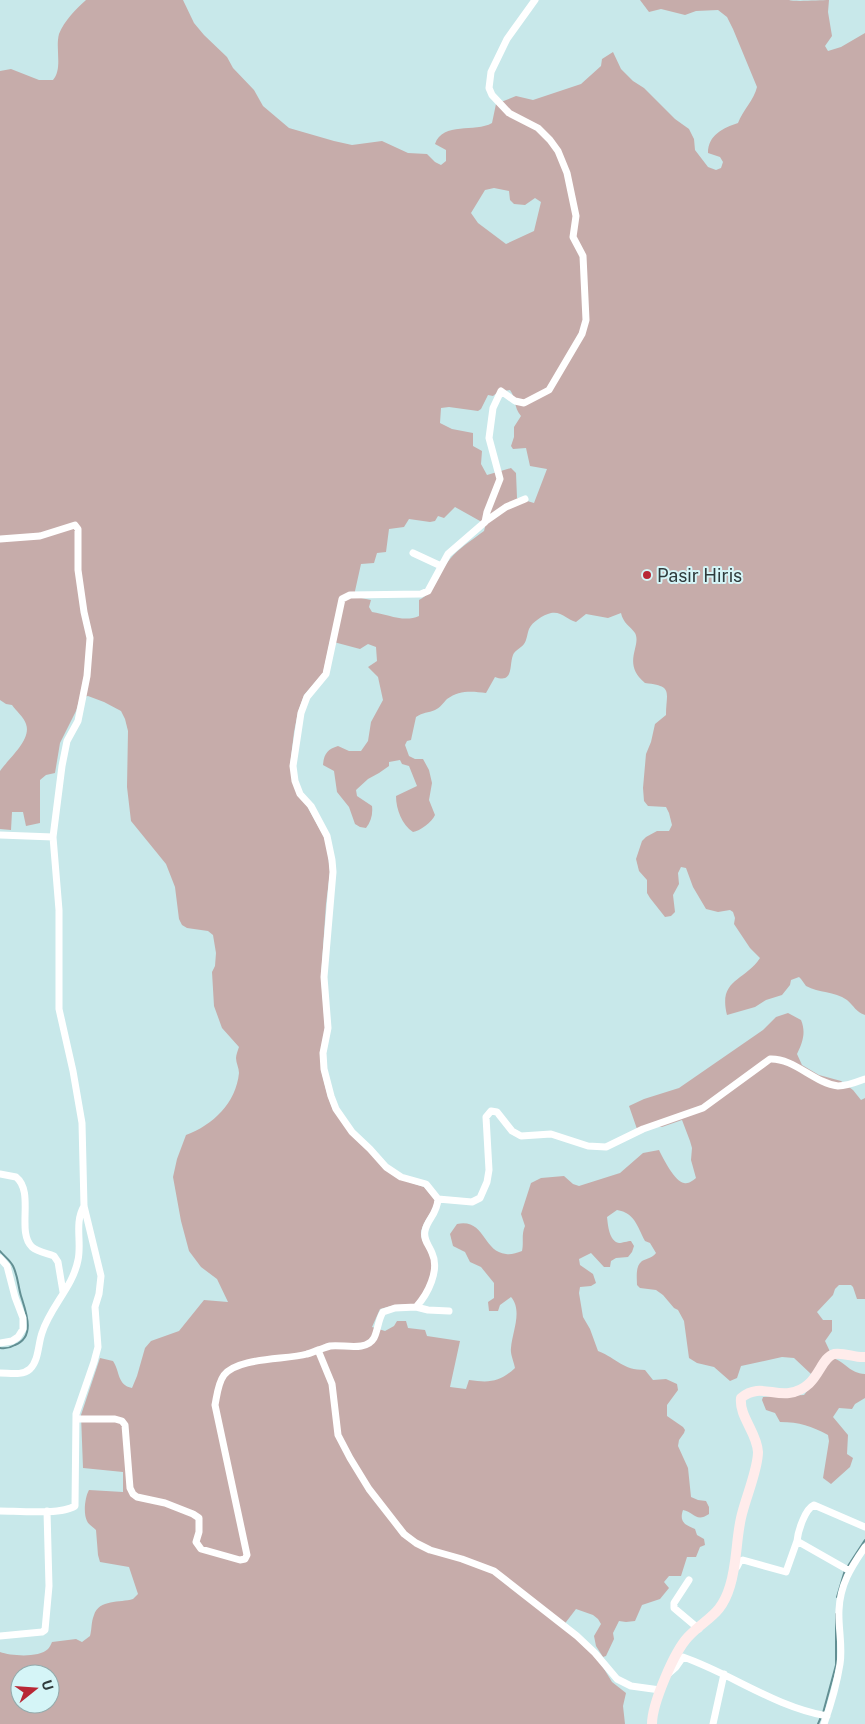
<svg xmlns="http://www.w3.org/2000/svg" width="865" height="1724" viewBox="0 0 865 1724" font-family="'Public Sans',sans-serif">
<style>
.green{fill:#c6acaa;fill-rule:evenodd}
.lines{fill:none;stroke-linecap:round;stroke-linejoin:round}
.stream{stroke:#628f93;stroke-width:2}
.street{stroke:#fff;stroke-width:7}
.secondary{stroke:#ffeceb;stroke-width:10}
.poi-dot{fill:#b82735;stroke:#d5f5f7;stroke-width:2}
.labels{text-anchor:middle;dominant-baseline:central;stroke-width:4;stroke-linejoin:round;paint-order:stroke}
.poi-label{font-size:18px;fill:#2f3b3c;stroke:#d5f5f7;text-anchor:start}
</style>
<rect width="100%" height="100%" fill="#c8e8ea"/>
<path class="green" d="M86,0H183L194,23L204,35L227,57L233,68L254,90L263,106L289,128L334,141L352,145L382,141L408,153L427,154L435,162L441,165L446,161V150L435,144C443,121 475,133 492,123L496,104L516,96L533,100L581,84L601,66L602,59L613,52L621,69L633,81L644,88L675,119L689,129L694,139L695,150L708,167L716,170L721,168L723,162L720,157L708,153C708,135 723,128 738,123C743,110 754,100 757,87L733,29L727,17L718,10L696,11L685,15L661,9L649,12L640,0H789C795,2 820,0 829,0L828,12L832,36L825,46L828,51L841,47L865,33V1015C856,1012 854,1006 847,1000C834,991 819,993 806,986L801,979L799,977L791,980L790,985L782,995L766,1000L755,1007L727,1015C718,979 744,982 760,958L750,948L734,924L735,918L733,912L730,910L718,912L706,909L693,887L686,868L681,867L678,873L679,884L673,895L675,912L671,916L665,917L650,898L647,893V880L639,871L636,859L642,841L646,837L657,831H669L672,825L669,813L666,807L648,806L644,801L643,788L646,754L651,742L655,724L666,715C666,692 674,686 645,683C621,663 642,646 635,633C630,626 623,623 621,613L608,618L586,614L576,622C567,620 562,611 551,613C543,615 532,622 529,629C527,634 527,640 524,644C521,648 515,650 513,655C509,665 514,684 495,677L486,693C472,691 459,690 447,699C443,703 440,708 435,710C428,713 423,712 416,717L411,740L407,741L405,745L409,756L415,759H423L429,770L432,783L429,800L435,815C432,822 420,831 413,832C402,825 396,809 396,796L417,786L409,766L402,764L400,760L389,762V766L379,773L368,779L356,790L357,796L372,806C373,814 371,822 366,828L360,827L355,824L349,807L337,792L334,771L323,765C324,753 328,749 338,746L349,751H361L368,741L371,722L383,700L378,677L368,667L377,661L376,647L368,644L360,649L330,641L323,673L304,695L298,712L294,732L290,766L308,808L324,837L327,847L330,872L326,904L321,977L325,1027L321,1070L328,1097L333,1110L400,1179L424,1187L435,1200C434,1212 423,1220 421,1232C420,1242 429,1248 431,1257C435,1273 425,1293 415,1304L395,1305L380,1309L372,1327L385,1331L394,1326L397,1321H406L408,1328L425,1330L427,1336L460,1341L450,1387L466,1389L469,1380C490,1383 500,1382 515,1368C514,1362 510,1354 511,1348C512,1332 523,1311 511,1297L500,1305L498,1311H489L488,1302L494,1298V1283L481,1267L470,1262L465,1252L453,1246L450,1234L457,1224C485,1218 483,1252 506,1254C511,1255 516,1253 522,1251C524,1242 521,1235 525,1226L521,1214L531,1183L541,1178L564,1176L573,1184L579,1186L620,1173L643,1153L659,1150C663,1158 675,1182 684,1183C689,1184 692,1181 696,1178L691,1160L692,1148L690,1141L682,1120L662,1127L647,1125L637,1129L629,1106L644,1099L679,1088L763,1030L776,1017L788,1013L801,1020C806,1032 803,1042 797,1054L802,1065L819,1075L841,1081L853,1090L861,1100L865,1098V1299H857L853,1287L851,1285H839L835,1289L833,1295L817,1312L823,1320H832V1331L825,1341L833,1358C847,1363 849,1373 865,1374V1398L855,1404L852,1409L839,1408L833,1417L848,1435L847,1454L853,1458L850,1467L831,1484L823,1478L829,1441L828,1435C811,1426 800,1422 780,1422L775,1413L766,1410L762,1400L763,1397L804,1395L813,1384L811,1374L794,1358L782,1357L741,1366L737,1378L730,1381L714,1367L697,1363L689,1358L684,1321L678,1310L674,1308L663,1295L656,1290L640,1288L637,1285C637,1278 635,1266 642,1261C648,1258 652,1258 656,1253L650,1243L645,1241C637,1226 635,1213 617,1210L607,1217C608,1225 609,1241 619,1243C622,1243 628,1241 631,1241L634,1246L632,1252L628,1257L616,1258L611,1261L610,1267H604L591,1253L579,1259L580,1265L593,1274L596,1283L591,1286L580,1287L579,1293L583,1317L590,1329L598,1351C618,1359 622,1370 645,1370L653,1380L666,1379L677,1384L678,1390L667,1405V1416L683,1427L685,1430L684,1433L679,1440L678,1446L688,1468L691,1497L698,1500L706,1501L709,1507V1514C696,1523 694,1512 683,1510C679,1522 685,1525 695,1529L697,1535L704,1539L705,1545L700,1547L696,1557H687L681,1576H669L664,1582L669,1588L660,1599L642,1605L635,1621L626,1622L619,1621L613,1633L614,1639L606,1656L603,1657L596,1646L594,1636L601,1624L598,1619L593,1615L576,1609L563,1626L598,1659L612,1682L626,1693L623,1706L625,1724H0V1652C11,1656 39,1658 48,1649C50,1647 51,1644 52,1642L76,1639L82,1642L90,1636C92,1629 91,1622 94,1615C99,1599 120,1603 133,1599L138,1594L129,1567L100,1562L98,1555L96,1530C93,1527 88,1524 87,1521C83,1513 85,1497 89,1490L123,1492V1472L83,1468L81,1415L100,1358L113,1361C120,1371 117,1385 132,1388L137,1376L145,1348L151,1341L179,1331L204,1300L228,1302L217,1279L201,1267L189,1251L181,1221L173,1177L177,1159L186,1135C213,1125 236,1103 239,1073C239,1068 236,1063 236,1058C236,1055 238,1050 239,1047L222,1028L214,1006L212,972L215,966L216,953L213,935L208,931L187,928L182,925L179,919L175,887L166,864L131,821L127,787L128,731L125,719L121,711L104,702L88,696L80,698L76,711L60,743L55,773L46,775L40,780V823L26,826L23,812H12L11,830L0,829V771C8,759 32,740 26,724C24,717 16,711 12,705L6,704L0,700V71L11,69L39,80H53C63,68 55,49 59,34C64,21 76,9 86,0ZM494,188L509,191L510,200L514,204L525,205L535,198L541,202L534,231L506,244L478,223L471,213L485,190ZM510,390C517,400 513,406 521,416L514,427V437L511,446L513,449L526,448L530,466L547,469L534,503L517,498L516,473L511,468L487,475L481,464L482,451L473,446V433L452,429L440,423L441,408L449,407L478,411L481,409L488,395L493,396L498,392ZM455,507L480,521L485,527L484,531C472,540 459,548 450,559C438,573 437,591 419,600V616C404,623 387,614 372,612L369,607L371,600L356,597L355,591L361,564L374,563L377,553L386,552L389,529L404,527L409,519L430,522L435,521L438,516L444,518ZM20,1674H50V1704H20Z"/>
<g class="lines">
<path class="stream" d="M0,1251C4,1256 10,1260 13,1266C18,1276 18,1286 21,1296C26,1312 36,1337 15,1345C10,1348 6,1349 0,1348
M848,1566L865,1540
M837,1597L845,1570
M823,1713L836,1665V1614
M818,1724L821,1717"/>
<path class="street" d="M535,0L507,39L491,72L489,88L492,95L509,113L538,128L550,140L558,151L567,173L576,216L573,237L583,256L586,320L582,334L549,390L524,403L515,401L501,391L493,408L489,438L500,479L487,512L485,522L448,554L428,591L421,594L350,595L342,599L326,674L307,697L301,713L293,766L295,781L300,794L311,806L327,836L332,860L333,872L324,977L328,1028L323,1053L324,1069L331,1096L336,1109L352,1132L370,1149L386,1167L401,1177L426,1184L438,1199C437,1215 427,1219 425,1231C423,1240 429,1245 432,1253C440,1270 428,1294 416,1307L395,1308L383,1312C378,1320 378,1330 374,1338C366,1352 343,1344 330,1346C326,1347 322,1349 318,1350L332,1384L338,1435L350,1458L369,1489L404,1534L416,1543L430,1550L462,1559L494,1571L577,1636L595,1653L617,1679L631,1686L660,1690
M486,521L506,507L525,499
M0,539L40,536L75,525L78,529V570L84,612L90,638L87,676L78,721L67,741L62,766L53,837L59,910V1009L73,1071L82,1123L84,1206L101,1276L99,1294L95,1307L98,1347L94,1362L76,1414L75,1506C62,1515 17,1511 0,1511
M413,553L441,566
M0,835L53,837
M0,1174L16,1177C35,1192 16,1232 32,1247C38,1252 46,1253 54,1256L58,1262L63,1292
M438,1199L472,1202L480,1198L487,1182L489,1170L486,1117L491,1111L497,1112L512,1131L521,1136L551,1134L588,1146L606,1147L643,1129L703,1108L770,1059C794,1058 814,1083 838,1086C847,1086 857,1082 865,1079
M0,1258L7,1266L15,1297L23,1318V1329L18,1337L12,1341L0,1343
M416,1307L428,1310L449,1311
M0,1373C10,1373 22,1376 30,1369C39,1360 38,1344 42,1333C50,1307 73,1287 78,1260C82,1242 74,1223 84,1206
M76,1419H115L122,1421L125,1425L130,1488L133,1494L137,1497L165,1503L193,1514L199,1518V1532L196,1542L201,1549L240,1560L245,1559L247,1555L215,1405C217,1395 218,1383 224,1375C238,1357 286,1360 307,1354C311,1353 315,1351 318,1350
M737,1567L740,1561L743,1560L786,1572L797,1541
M848,1570L797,1541C798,1531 805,1509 814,1505L865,1527
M689,1580L674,1603V1608L699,1629
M0,1636L42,1632L45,1630L49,1586L47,1511
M668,1674L676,1667L683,1657C732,1674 775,1707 827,1716
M713,1724L724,1674
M824,1724C830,1707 837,1683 840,1664C843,1646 838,1628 839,1610C840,1585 851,1567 865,1547"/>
<path class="secondary" d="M652,1724C652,1704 674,1652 688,1637C707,1617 721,1616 730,1586C737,1564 736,1540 741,1518C745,1499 758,1470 758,1452C757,1432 739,1417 741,1398C758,1384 771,1395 789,1393C819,1389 819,1358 834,1354C844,1352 855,1358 865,1357"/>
</g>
<circle class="poi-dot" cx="647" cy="575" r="5"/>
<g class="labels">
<g class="poi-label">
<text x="657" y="575">Pasir Hiris</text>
</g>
</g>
<g transform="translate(35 1689) rotate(73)"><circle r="24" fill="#d5f5f7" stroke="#93abac"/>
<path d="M0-4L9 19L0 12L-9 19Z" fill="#b82735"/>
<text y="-8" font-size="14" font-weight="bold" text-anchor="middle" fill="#2f3b3c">U</text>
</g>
</svg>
